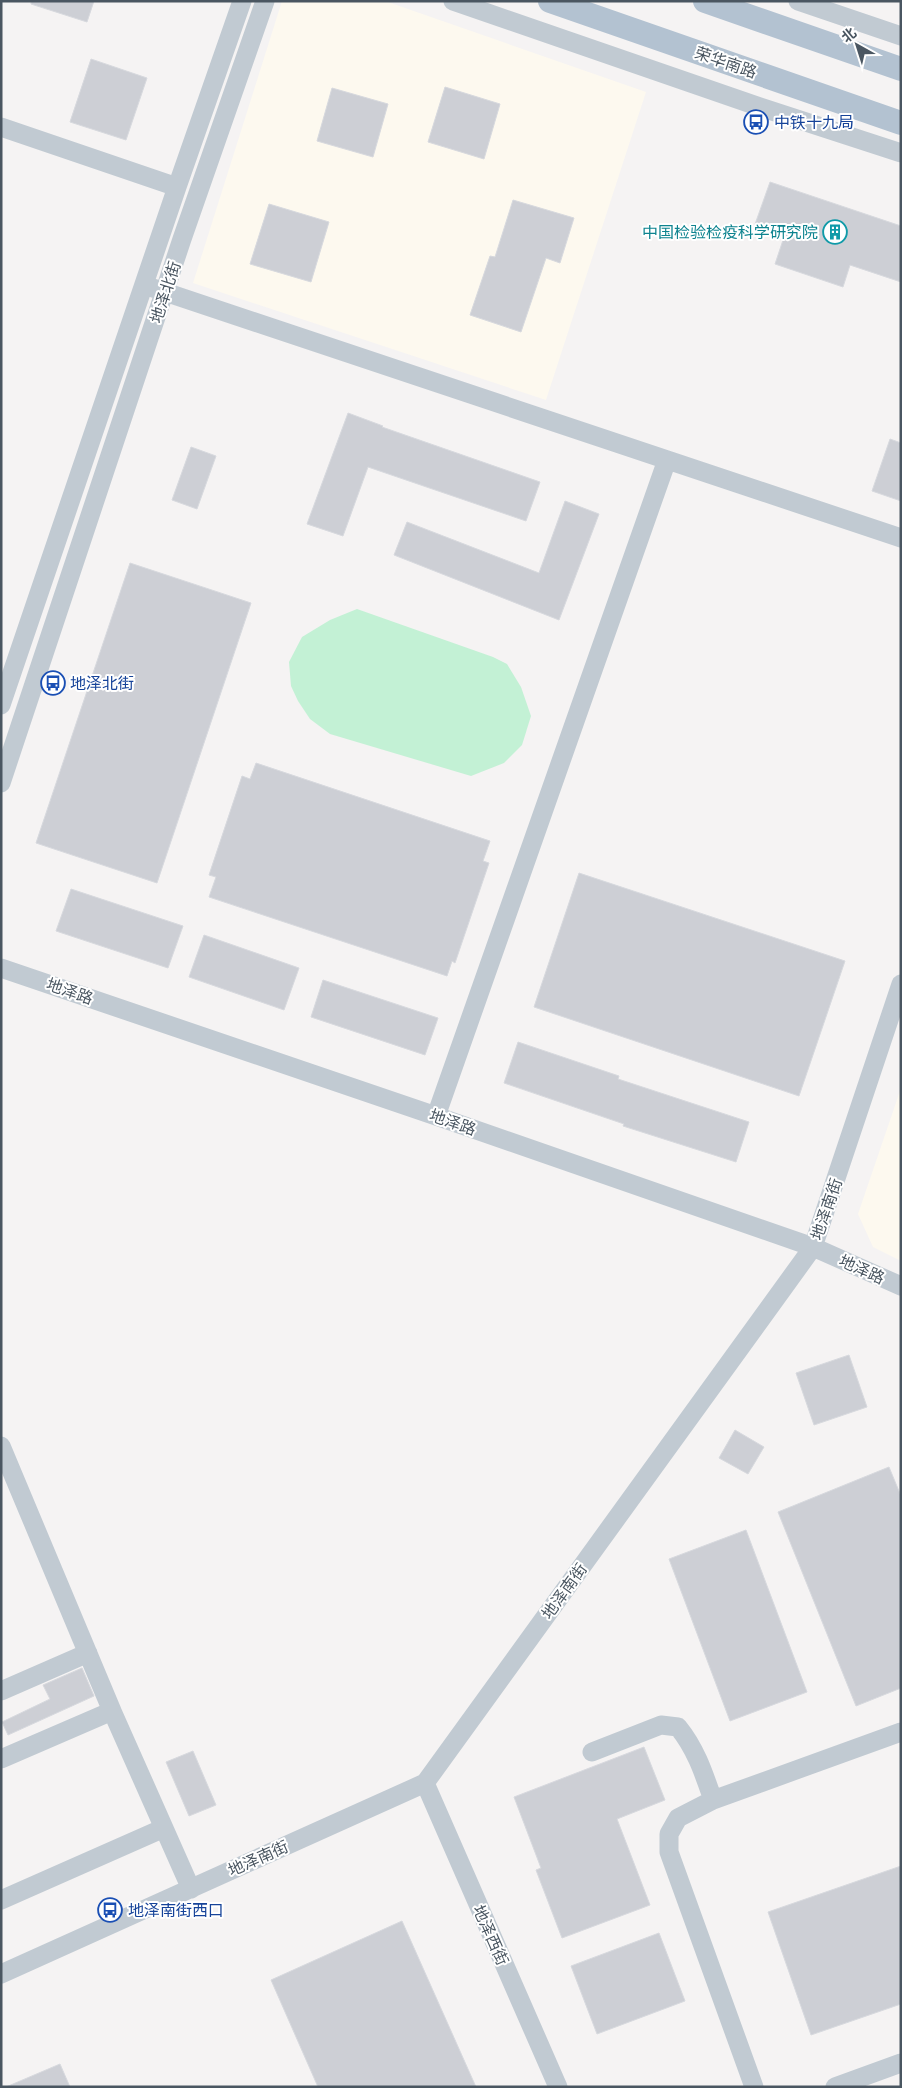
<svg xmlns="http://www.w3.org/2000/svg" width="902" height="2088" viewBox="0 0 902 2088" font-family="'Archivo Narrow','Noto Sans SC',sans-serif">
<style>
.commercial{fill:#fdf9ef}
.green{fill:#c3f1d5}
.building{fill:#cdcfd5;stroke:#d7d9de}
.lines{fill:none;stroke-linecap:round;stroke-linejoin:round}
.minor{stroke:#c1cad2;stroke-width:19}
.major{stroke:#b3c2d1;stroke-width:24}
.labels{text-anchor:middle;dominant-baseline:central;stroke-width:4;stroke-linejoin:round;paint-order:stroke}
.street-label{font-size:16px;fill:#4a5661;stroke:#fff}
.transit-label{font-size:16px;fill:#164399;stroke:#fff;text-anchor:start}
.culture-label{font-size:16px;fill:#0d838f;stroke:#fff;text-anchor:end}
</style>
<rect width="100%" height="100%" fill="#f5f3f3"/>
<path class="commercial" d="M282,1H385L646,92L546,400L193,283Z
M901,1088V1261L873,1247L858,1214Z"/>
<path class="green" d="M357,609L493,657L507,664L521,687L531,716L522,745L504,763L471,776L330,734L310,719L298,701L291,686L289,662L302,637L330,620Z"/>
<path class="building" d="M31,1H94L87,22L31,4Z
M91,59L147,78L126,140L70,122Z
M445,87L500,104L484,159L428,142Z
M332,88L388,104L373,157L317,141Z
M770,182L901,226V282L850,265L843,287L775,264L784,237L754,227Z
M513,200L574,218L560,263L546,258L521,332L470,315L490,256L495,257Z
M269,204L329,222L311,282L250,264Z
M348,413L383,426L382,427L540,482L526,521L368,467L343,536L307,524Z
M890,439L901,443V501L872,491Z
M191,447L216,456L197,509L172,500Z
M565,501L599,514L559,620L394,555L407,522L539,573Z
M130,563L251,603L157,883L36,843Z
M256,763L490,841L483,861L489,863L455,963L452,961L447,976L209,897L216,877L209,875L242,776L250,779Z
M579,873L845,961L799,1096L534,1007Z
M71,889L183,926L168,968L56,931Z
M204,935L299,968L284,1010L189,977Z
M323,980L438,1018L425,1055L311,1017Z
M518,1042L619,1076L618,1079L749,1122L736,1162L623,1126L624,1124L504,1083Z
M849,1355L867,1407L814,1425L796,1373Z
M735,1430L764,1447L748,1474L719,1458Z
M889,1467L901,1496V1688L856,1706L778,1512Z
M746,1530L807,1692L730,1721L669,1559Z
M82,1668L94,1696L8,1735L2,1722L50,1699L43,1685Z
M644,1747L665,1800L617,1819L650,1905L562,1938L536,1870L541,1868L514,1797Z
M193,1751L216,1805L189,1816L166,1762Z
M901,1866V2004L811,2035L768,1912Z
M402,1921L476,2087H318L271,1980Z
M659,1933L685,2001L597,2034L571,1966Z
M60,2064L70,2087H6Z"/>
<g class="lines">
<path class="minor" d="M453,1L760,107L901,153
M798,1L901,36
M1,127L177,187
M144,285L901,538
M1,705L177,187L242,1
M1,783L182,239L265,1
M1,968L436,1116L813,1247L901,1286
M436,1116L667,460
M1,1446L112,1711
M1,1691L88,1653
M592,1752L661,1725L678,1727C696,1749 704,1774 713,1800
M1,1759L112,1711L191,1889
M425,1783L558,2087
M1,1900L164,1828
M1,1974L425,1783L813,1247L901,984
M754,2087L669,1852V1834L678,1818L713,1800L901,1732
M835,2087L901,2063"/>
<path class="major" d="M550,1L901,123
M705,1L901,69"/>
</g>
<defs>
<g id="bus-ring" transform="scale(1.25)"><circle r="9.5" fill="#fff" stroke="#1a4fb4" stroke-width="1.5"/><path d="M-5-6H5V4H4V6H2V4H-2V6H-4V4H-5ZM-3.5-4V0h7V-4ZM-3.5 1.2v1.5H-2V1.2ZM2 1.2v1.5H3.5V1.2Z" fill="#1a4fb4"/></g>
<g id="building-ring" transform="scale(1.25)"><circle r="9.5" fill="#fff" stroke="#0f9aa8" stroke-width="1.5"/><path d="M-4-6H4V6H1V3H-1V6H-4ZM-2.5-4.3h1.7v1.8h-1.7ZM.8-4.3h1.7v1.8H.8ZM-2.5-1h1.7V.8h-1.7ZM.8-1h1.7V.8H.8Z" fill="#0f9aa8"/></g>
</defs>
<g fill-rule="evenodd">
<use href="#bus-ring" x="756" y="122"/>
<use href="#building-ring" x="835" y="232"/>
<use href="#bus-ring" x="53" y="683"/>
<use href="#bus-ring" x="110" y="1910"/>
</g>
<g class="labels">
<g class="street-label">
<text transform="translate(726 62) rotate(19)">荣华南路</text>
<text transform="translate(165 292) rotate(-72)">地泽北街</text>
<text transform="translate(70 991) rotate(19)">地泽路</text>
<text transform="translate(453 1122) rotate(19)">地泽路</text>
<text transform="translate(826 1209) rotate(-71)">地泽南街</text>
<text transform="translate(862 1269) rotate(24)">地泽路</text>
<text transform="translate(564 1591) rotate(-54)">地泽南街</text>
<text transform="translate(258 1858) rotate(-24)">地泽南街</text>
<text transform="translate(491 1935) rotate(66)">地泽西街</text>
</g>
<g class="transit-label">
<text x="774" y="122">中铁十九局</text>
<text x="70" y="683">地泽北街</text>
<text x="128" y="1910">地泽南街西口</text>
</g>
<g class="culture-label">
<text x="818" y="232">中国检验检疫科学研究院</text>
</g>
</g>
<rect width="902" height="2088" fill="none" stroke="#4a5661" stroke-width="5"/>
<g transform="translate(857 45) rotate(321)" stroke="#ffffff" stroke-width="4" paint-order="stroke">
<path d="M0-4L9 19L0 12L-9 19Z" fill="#4a5661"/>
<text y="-8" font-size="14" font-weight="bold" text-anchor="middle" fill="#4a5661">北</text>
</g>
</svg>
